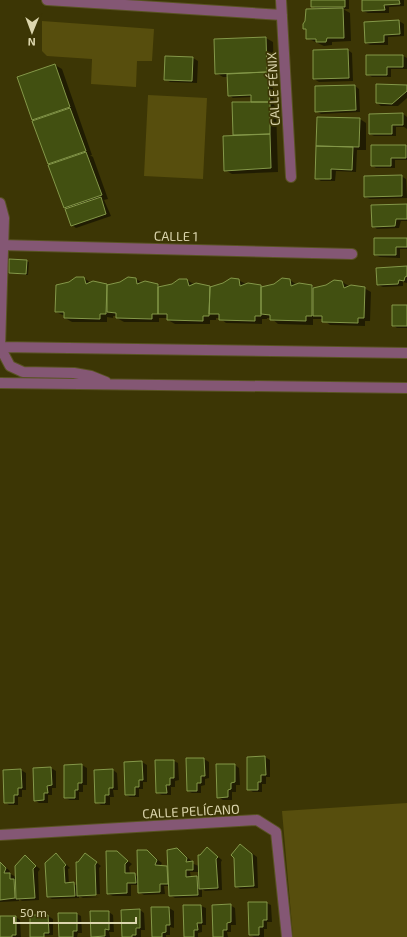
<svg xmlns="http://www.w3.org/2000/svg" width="407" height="937" viewBox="0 0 407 937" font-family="'Exo 2',sans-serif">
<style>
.green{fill:#574e0d}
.shadow{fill:#0007;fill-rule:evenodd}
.building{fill:#425011;stroke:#849849}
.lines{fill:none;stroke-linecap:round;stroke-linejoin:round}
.minor-casing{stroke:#595323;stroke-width:12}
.minor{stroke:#845774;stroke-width:10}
.labels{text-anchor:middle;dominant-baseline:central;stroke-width:3.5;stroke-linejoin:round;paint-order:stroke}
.street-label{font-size:13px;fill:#dcd6ae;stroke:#3c3605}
</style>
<rect width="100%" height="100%" fill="#3c3605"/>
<path class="green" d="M42,21L154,29L152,61H137L136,87L91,84L92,59L47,56L42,51Z
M148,95L207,98L203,179L144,176Z
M407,803V937H293L282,811Z"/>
<path class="shadow" d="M312,0H349V9H343L350,13L351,41L332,42V45L324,46L307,38V30L304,28L318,10L312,6Z
M363,0H404V6L389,7V13H368L363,11Z
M399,21L404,24V36L388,37V45H370L366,43L365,23Z
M266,38L273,42L274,75H272L274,105L276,107L278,172L232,174L225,170L234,136L233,103H252V97L233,98L229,95L228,77H223L216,73Z
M348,50L352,53L353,81L319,82L314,79Z
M367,56H403L407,58V69H391V77H372L367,74Z
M166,57L193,58L198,61L197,83L170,82L165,79Z
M55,65L62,69L92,155H90L93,157L108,199L104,200L111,216L76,228L72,225L68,209L64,207L35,121L33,120Z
M355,86L359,89L360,112L321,114L316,111Z
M407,86V98L398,106H381L377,103Z
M403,114L407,117V129L404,127H396V136H374L370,134Z
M318,118L360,119L366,123V150H357L356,172L336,171L335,181H321L316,178Z
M405,146L407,147V160H395V168H376L372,165Z
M401,176L406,179L407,198L370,199L365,197Z
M407,205V221H401L399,228L377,229L373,226Z
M407,239V249H400V258L380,257L375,255Z
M26,261L29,262L28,275L10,273Z
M407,267V283L403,282V286L383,287L378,285Z
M84,278L91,283L108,286L136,279L143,283L158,285L162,287L187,280L195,285L210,288L238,280L246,284L263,287L290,280L297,285L312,286L316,289L342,282L349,286L364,288L371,292L370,321H365V326L330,325L323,319H313V325L278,324L271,318H267V319H262V324L226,323L220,318H216V320H210V324H175L168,320V318H159V322H124L117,318V316H113V318L107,317V322H72L65,318V316L56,312Z
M407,306V328H397L393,325Z
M265,757L270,760V777H266V784H262V792H253L248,789Z
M204,759L209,762V778L205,779V785L201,786V793H192L188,791Z
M174,761L178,763L179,780L175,781V787H171V795H162L157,793Z
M142,762L147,765V782H143V789H139V797H130L126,795L125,763Z
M82,765L87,768V785H83V792H79V800H70L65,798Z
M235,765L239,768L240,785H236V792H232V800H223L218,797Z
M51,768L56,771V788H52V795H48V803H39L34,800Z
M21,770L26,773V790H22V797H18V805H9L5,802L4,771Z
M113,770L117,773L118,790H113L114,797H110V805H101L96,802Z
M241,845L257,857L258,888L240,889L236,886Z
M207,848L222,860L221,862L222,890L205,891L202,889V897L175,898L170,895V886H164L165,894L144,895L139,892V885H131V896H113L108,894L116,852L132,864L129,867L130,874L138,876L147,851L162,863L160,866L169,868L177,849L192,861L191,863L199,866ZM190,872H200V879L191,878Z
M56,854L70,868L68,869L69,884L78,885L90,857L101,866L99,868L100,894H81V896L100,897L83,898L79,896V898L52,899L48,897Z
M25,857L40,869L38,872L39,900L22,901L19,899V901L0,902V862L10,871L9,873L16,877Z
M266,903L271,905L272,922H267V929H264V937H254L250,935Z
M230,905L235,908L236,925H231V932H227L228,937H214Z
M201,906L206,908V925H202V932L198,933V937H185Z
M152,908H169L174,911V928L170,927V935H166V937H153Z
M140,910L144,913L145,930H141V937H123Z
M91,912H109L113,915L114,932H109L110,937H92Z
M77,914L81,916L82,933H78L77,937H60Z
M48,916L53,919V935L31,937Z
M0,917H16L20,920L21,937H0Z"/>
<path class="building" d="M311,0H345V7H311Z
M362,0H399L400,4L384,5L385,10L362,11Z
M343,8L344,38H327L326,42H316V39H306V29H303V24L305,21L306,9Z
M399,20L400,34L384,35V42L365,43L364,22Z
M266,37L267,72L215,74L214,39Z
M348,49L349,78L313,79V50Z
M366,55H403V67H387V75H366Z
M165,56L193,57L192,81L164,80Z
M55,64L70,107L32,120L17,77Z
M267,72L270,102H251V95L228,96L227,74Z
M376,84L407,85V91L392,104L376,103Z
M355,85L356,110L315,112V86Z
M232,102H270V134L233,135Z
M70,108L86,151L48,164L32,121Z
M403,113V125H392V134H369V114Z
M317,117L360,118L359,147L316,146Z
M270,134L271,168L224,171L223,136Z
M371,145H406V158H391V166H371Z
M316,146L353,147L352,170L331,169V179H315Z
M86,152L102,195L64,208L48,165Z
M402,175V196L364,197V176Z
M101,197L106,214L71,226L65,209Z
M407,204V219H396L395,226L372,227L371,205Z
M374,238H407V247H396V255H374Z
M9,259L27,260L26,274L9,273Z
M407,266V276L405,277L404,281L399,280L398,284L377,285L376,268Z
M76,277H84L86,284L93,281L107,284L106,314H100V319L64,318V312H55L56,285L69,282Z
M128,277L136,278L137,284L145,281L158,284V314H152V319L116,318V313L107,312V285L120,282Z
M231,278L239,279L240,286L248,283L261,285V316H255V321L219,320V314H209L210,287L223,283Z
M282,278L290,279L291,286L299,283L312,285V316H306V321L270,320V315L261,314V287L274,284Z
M179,279H187L189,286L196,283L210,286L209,316H203V321L167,320V314H158V287L172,284Z
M334,280L342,281L344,288L351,285L365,287L364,318H358V323L322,322V316H313V288L326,285Z
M392,305H407V326H392Z
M265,756L266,775H261V782H258V790H247V757Z
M186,758H204L205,776H201V783H197V791H187Z
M155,760H174V778H170V785H166L167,793H156Z
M142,761L143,780H139V787H135V795H125L124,762Z
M82,764V783H78V790H75V798H64V765Z
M216,764H235V782L231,783V789L228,790V797L217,798Z
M51,767L52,785L47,786L48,793H44V800L34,801L33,768Z
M21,769L22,788H18V795H14V803H4L3,770Z
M113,769V788H109V795H105V803H95L94,770Z
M240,844L252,854L254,886L235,887L234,858L231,855Z
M207,847L218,857L216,859L218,888L199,889L198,855H200Z
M177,848L187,858L186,862L193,861V870H186V877L197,876L198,895L169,896L167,850Z
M137,850H147L157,860L155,865L167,866L168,884H160V892L138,893Z
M106,851H117L128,861L125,864V873H135L136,883H127V893L107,894Z
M56,853L66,865L64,867L65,883L74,882L75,896L47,897L45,863Z
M85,853L97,862L95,865L96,895L77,896L76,862H78Z
M25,855L36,866L33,869L35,898L16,899L15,866Z
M0,862L6,868L4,873H10V879H14L15,898L0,900Z
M248,902H267V920H263V927H259V935H249Z
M231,904V922L227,923V930H223V937H213L212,905Z
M183,905H201L202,923H197L198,930H194V937H184Z
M151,907H169L170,925H166V932L162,933V937H152Z
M140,909V928H136V935H132V937H122L121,910Z
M90,911H109V930L105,929V936L91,937Z
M58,913H77V931H73V937H59Z
M30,915H48L49,933H44V937H30Z
M0,916H16V935H12V937H0Z"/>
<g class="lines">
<g class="minor-casing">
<path id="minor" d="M47,0L282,15
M281,0L291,177
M0,203L4,218L0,347
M0,245L352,254
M0,347L407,353
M0,347L10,366L23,372L74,373L91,376L106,382
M0,383L407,388
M0,835L257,820L276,832L287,937"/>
</g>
<use href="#minor" class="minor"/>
</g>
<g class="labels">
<g class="street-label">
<text transform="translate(273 89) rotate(-93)">CALLE FÉNIX</text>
<text transform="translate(176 236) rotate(1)">CALLE 1</text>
<text transform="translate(191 811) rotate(-3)">CALLE PELÍCANO</text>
</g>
</g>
<g transform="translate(32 32) rotate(181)" stroke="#3c3605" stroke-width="3" paint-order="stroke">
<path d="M0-3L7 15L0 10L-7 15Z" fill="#dcd6ae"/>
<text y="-6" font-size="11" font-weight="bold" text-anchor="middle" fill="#dcd6ae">N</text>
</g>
<path d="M14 917v6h122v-6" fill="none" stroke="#dcd6ae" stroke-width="2"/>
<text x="20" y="917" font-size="12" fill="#dcd6ae" stroke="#3c3605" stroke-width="3" paint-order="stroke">50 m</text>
</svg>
